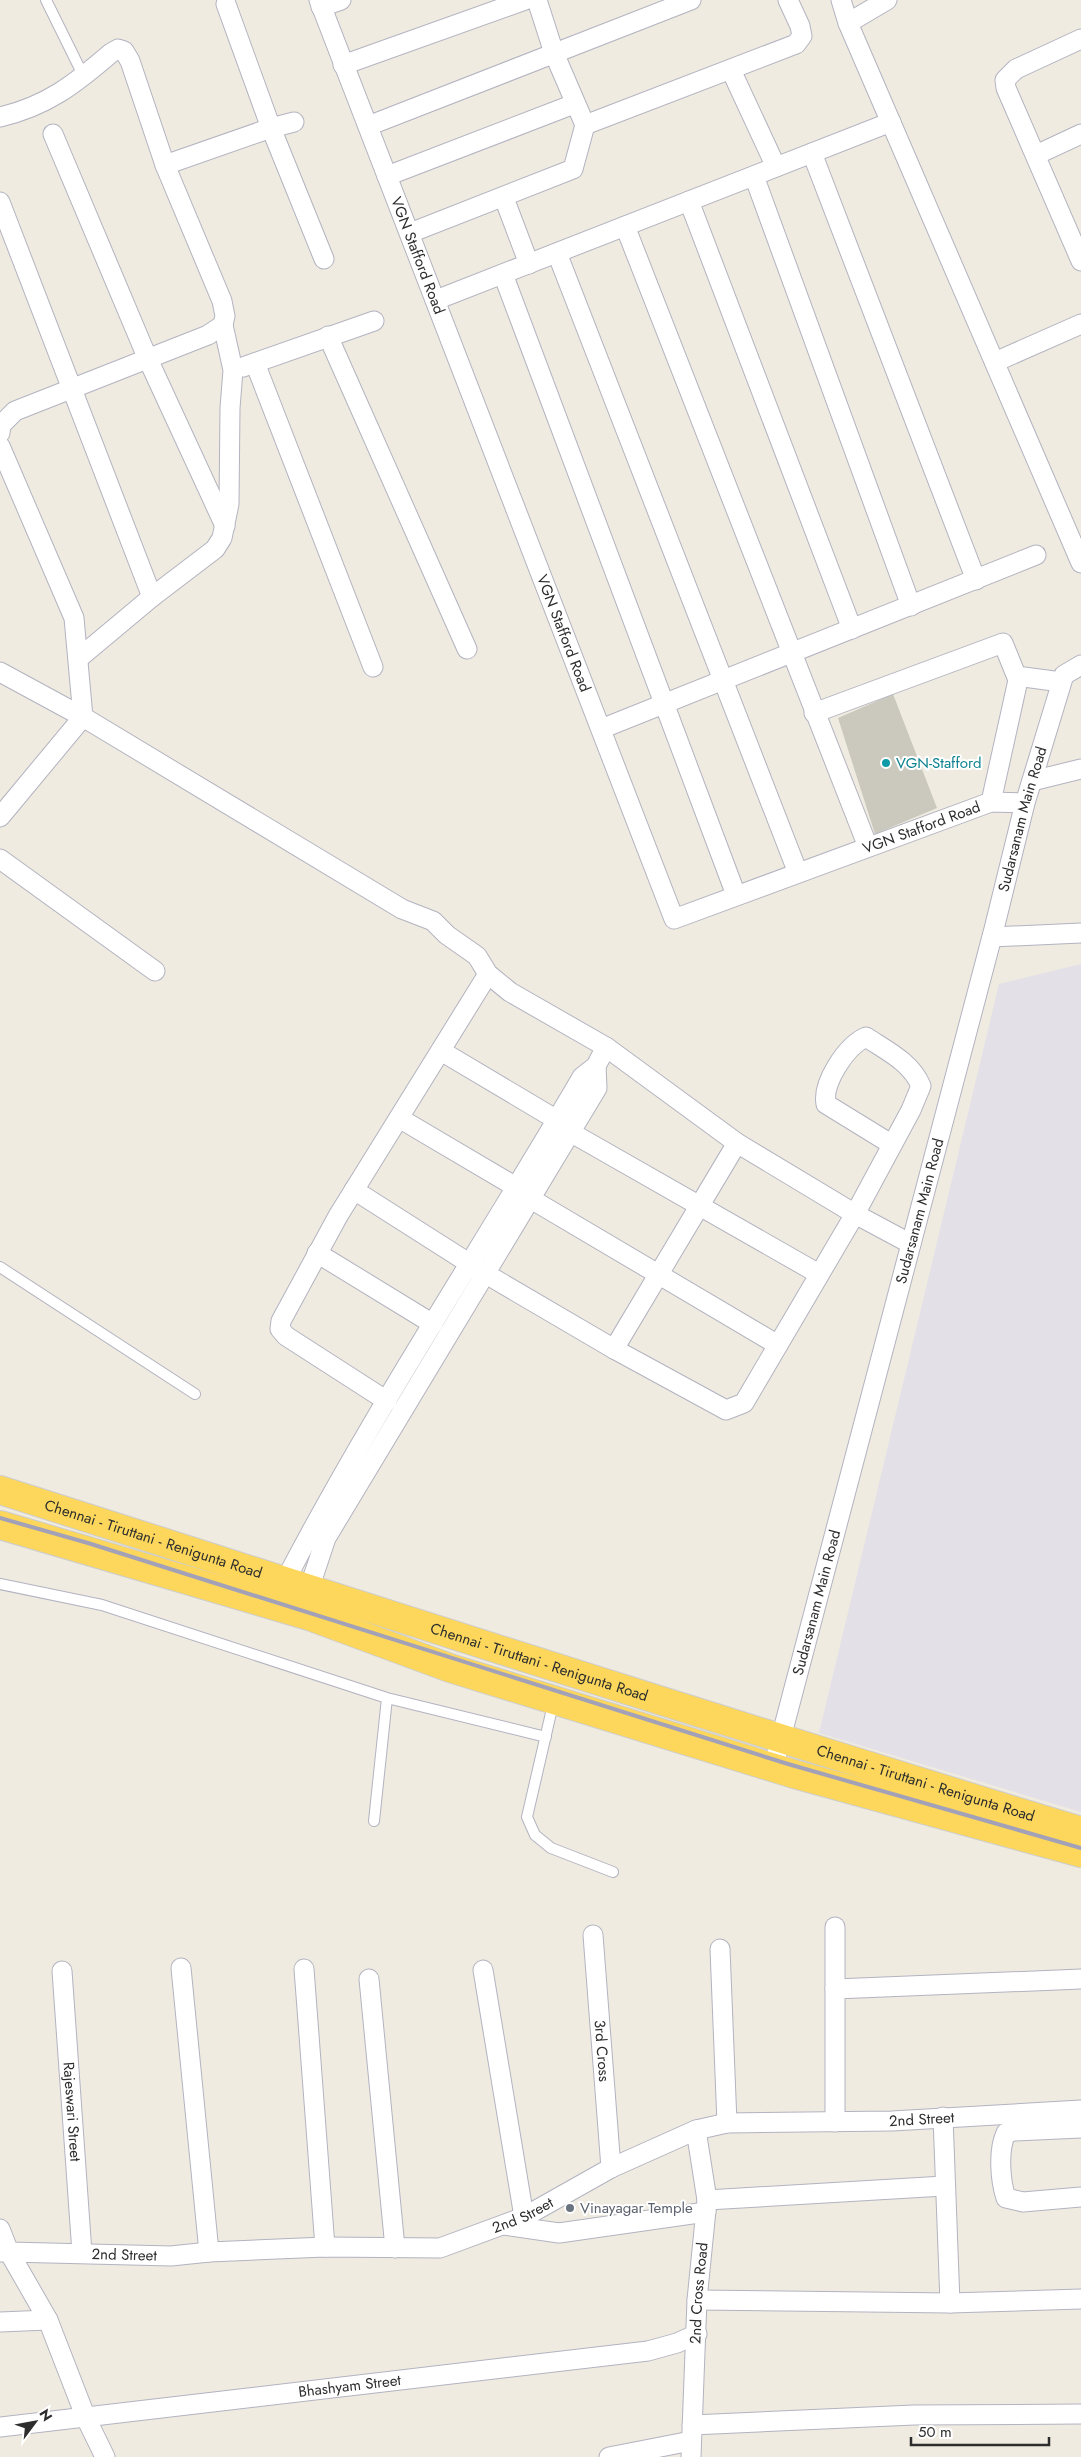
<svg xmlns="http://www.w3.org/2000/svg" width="1081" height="2457" viewBox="0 0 1081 2457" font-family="Jost,sans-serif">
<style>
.industrial{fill:#e4e0e8}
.building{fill:#cbc9be}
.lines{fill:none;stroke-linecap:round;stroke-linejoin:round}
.service-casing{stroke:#b3b3c1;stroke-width:12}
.minor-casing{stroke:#b3b3c1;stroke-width:21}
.trunk-casing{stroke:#cdcdcd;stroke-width:30}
.service{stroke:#fff;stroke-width:10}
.minor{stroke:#fff;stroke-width:19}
.trunk{stroke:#fcd75c;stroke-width:28}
.rail{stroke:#a2a1b8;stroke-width:4}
.culture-dot{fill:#0f9aa8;stroke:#fff;stroke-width:2}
.worship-dot{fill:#6b7280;stroke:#fff;stroke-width:2}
.labels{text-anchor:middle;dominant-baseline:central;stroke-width:4;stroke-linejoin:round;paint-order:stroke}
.street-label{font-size:15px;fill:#2d2d2d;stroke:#fff}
.culture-label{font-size:15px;fill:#0d838f;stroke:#fff;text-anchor:start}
.worship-label{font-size:15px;fill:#5b616d;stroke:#fff;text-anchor:start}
</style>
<rect width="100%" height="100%" fill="#efebe0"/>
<path class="industrial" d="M1081,964V1812L819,1733L999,984Z"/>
<path class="building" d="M893,694L937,808L875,834L838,718Z"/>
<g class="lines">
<g class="service-casing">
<path id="service" d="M46,0L83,75
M0,1267L195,1394
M0,1584L102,1605L387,1698L546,1737
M554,1700L527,1817L535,1835L551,1848L613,1872
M374,1821L387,1698"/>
</g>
<g class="minor-casing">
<g id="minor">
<path id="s1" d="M319,0L674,919L991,802L1025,803"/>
<path d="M841,0L848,23L1081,563"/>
<path d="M226,4L271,128L324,259"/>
<path d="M321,7L341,0"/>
<path d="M848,23L887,0"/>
<path d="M1081,39L1016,69L1005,80L1006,88L1081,261"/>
<path d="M343,65L525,0"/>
<path d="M731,70L776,167"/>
<path d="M0,117C47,106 75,84 111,53L118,49L124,51L130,61L165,165L222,301L225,316L223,325L208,335L15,411L1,425L0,433"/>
<path d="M585,125L796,44L802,36L800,26L788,0"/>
<path d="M368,126L691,0"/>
<path d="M53,134L147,357L225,526"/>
<path d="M812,153L976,580"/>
<path d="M1036,155L1081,134"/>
<path d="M165,165L271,128L294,122"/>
<path d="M387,176L574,104"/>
<path d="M754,176L911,606"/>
<path d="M504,198L529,264"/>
<path d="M689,201L852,629"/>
<path d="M0,202L152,597"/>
<path d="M625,226L868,847"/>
<path d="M410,233L573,169L585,125L554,53L537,0"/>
<path d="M557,253L798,873"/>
<path d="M503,274L736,895"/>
<path d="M436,300L891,122"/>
<path d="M328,336L467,649"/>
<path d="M995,362L1081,324"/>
<path d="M255,363L373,667"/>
<path d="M243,367L374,321"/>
<path d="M0,446L74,618L83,717L402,909L433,921L447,935L477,956L488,974L510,992L606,1047L737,1143L855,1214L911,1244"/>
<path d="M79,658L152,597L215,549L222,538L229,504L230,408L233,370L223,325"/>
<path d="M0,672L83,717L0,817"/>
<path d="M814,713L1003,643L1018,680"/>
<path d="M601,729L1036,555"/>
<path d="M1032,781L1081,769"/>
<path d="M991,802L1018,680L1024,677L1061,682"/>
<path d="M0,859L155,971"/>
<path d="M992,937L1081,933"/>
<path d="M441,1051L557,1120"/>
<path d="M399,1118L516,1187"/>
<path d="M570,1132L819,1274"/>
<path d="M354,1190L486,1274L614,1349L726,1410L744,1403L751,1391L855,1214L911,1110L921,1086C911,1062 887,1051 866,1037C846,1046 822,1083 826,1104L891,1144"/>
<path d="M531,1199L778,1345"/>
<path d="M317,1253L433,1324"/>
<path d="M614,1349L737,1143"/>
<path d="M387,1401L286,1336L280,1329L281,1321L338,1216L488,974"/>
<path d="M285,1581C375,1408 484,1245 582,1077L596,1066L606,1047"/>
<path d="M309,1589L326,1538L597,1088L596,1066"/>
<path id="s2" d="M773,1768L994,929L1025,803L1064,675L1081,665"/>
<path d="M835,1927V1989"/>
<path id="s3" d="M593,1935L611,2168"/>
<path d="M720,1949L727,2123"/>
<path d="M181,1968L209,2252"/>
<path d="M304,1969L325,2247"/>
<path d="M483,1970L524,2217"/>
<path id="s4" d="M62,1971L82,2253"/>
<path d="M369,1979L395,2248"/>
<path d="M943,2117L950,2303"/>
<path d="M835,2122V1989L1081,1979"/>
<path d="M1081,2128L1014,2131L1006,2133C998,2150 1000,2180 1006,2198L1023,2202L1081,2197"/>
<path d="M707,2200L944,2186"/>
<path d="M504,2225L559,2233L706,2212"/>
<path id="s5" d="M0,2229L9,2252L171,2256L209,2252L325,2247L440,2248L524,2217L611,2168L696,2130L727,2123L892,2121L1081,2110"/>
<path d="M0,2252H9L48,2320L86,2418L105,2457"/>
<path d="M697,2300L950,2303L1081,2299"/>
<path d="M0,2322L48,2320"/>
<path d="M692,2425L914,2415L1081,2414"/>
<path id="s6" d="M0,2427L648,2351L677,2343L697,2334"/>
<path d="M609,2457L691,2441"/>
<path id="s7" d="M691,2457L697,2300L707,2200L696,2130"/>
</g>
</g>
<g class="trunk-casing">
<g id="trunk">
<path id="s8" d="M0,1490C360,1605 719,1721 1081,1831"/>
<path d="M0,1525L309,1616L450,1668L794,1774L1081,1853"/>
</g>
</g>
<use href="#service" class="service"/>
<use href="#minor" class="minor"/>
<use href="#trunk" class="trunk"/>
<path class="rail" d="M0,1518L88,1543L788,1764L1081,1848"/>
</g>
<circle class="culture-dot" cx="886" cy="763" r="5"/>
<circle class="worship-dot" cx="570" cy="2208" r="5"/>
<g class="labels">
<g class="street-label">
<text stroke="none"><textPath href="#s1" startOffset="274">VGN Stafford Road</textPath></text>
<text stroke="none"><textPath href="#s1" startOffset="679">VGN Stafford Road</textPath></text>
<text stroke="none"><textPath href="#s2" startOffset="981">Sudarsanam Main Road</textPath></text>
<text stroke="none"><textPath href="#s1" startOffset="1249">VGN Stafford Road</textPath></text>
<text stroke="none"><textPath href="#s2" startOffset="576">Sudarsanam Main Road</textPath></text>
<text stroke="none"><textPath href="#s8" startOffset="161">Chennai - Tiruttani - Renigunta Road</textPath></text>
<text stroke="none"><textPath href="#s2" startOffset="171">Sudarsanam Main Road</textPath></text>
<text stroke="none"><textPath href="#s8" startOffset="566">Chennai - Tiruttani - Renigunta Road</textPath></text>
<text stroke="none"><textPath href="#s8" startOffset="971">Chennai - Tiruttani - Renigunta Road</textPath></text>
<text stroke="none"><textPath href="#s3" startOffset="116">3rd Cross</textPath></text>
<text stroke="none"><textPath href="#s4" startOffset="141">Rajeswari Street</textPath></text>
<text stroke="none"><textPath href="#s5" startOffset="965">2nd Street</textPath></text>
<text stroke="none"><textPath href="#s5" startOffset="545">2nd Street</textPath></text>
<text stroke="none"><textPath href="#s5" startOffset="140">2nd Street</textPath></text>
<text stroke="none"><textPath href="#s7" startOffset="164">2nd Cross Road</textPath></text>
<text stroke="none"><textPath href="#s6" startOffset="352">Bhashyam Street</textPath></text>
</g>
<g class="culture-label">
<text x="896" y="763">VGN-Stafford</text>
</g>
<g class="worship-label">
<text x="580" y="2208">Vinayagar Temple</text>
</g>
</g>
<g transform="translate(35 2422) rotate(58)" stroke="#ffffff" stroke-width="4" paint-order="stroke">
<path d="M0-4L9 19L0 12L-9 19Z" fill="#2d2d2d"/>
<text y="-8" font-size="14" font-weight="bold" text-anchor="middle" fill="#2d2d2d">N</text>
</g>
<path d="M911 2437v8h138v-8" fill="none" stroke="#2d2d2d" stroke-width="2.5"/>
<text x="918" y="2437" font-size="15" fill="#2d2d2d" stroke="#ffffff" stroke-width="4" paint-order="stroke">50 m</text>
</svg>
